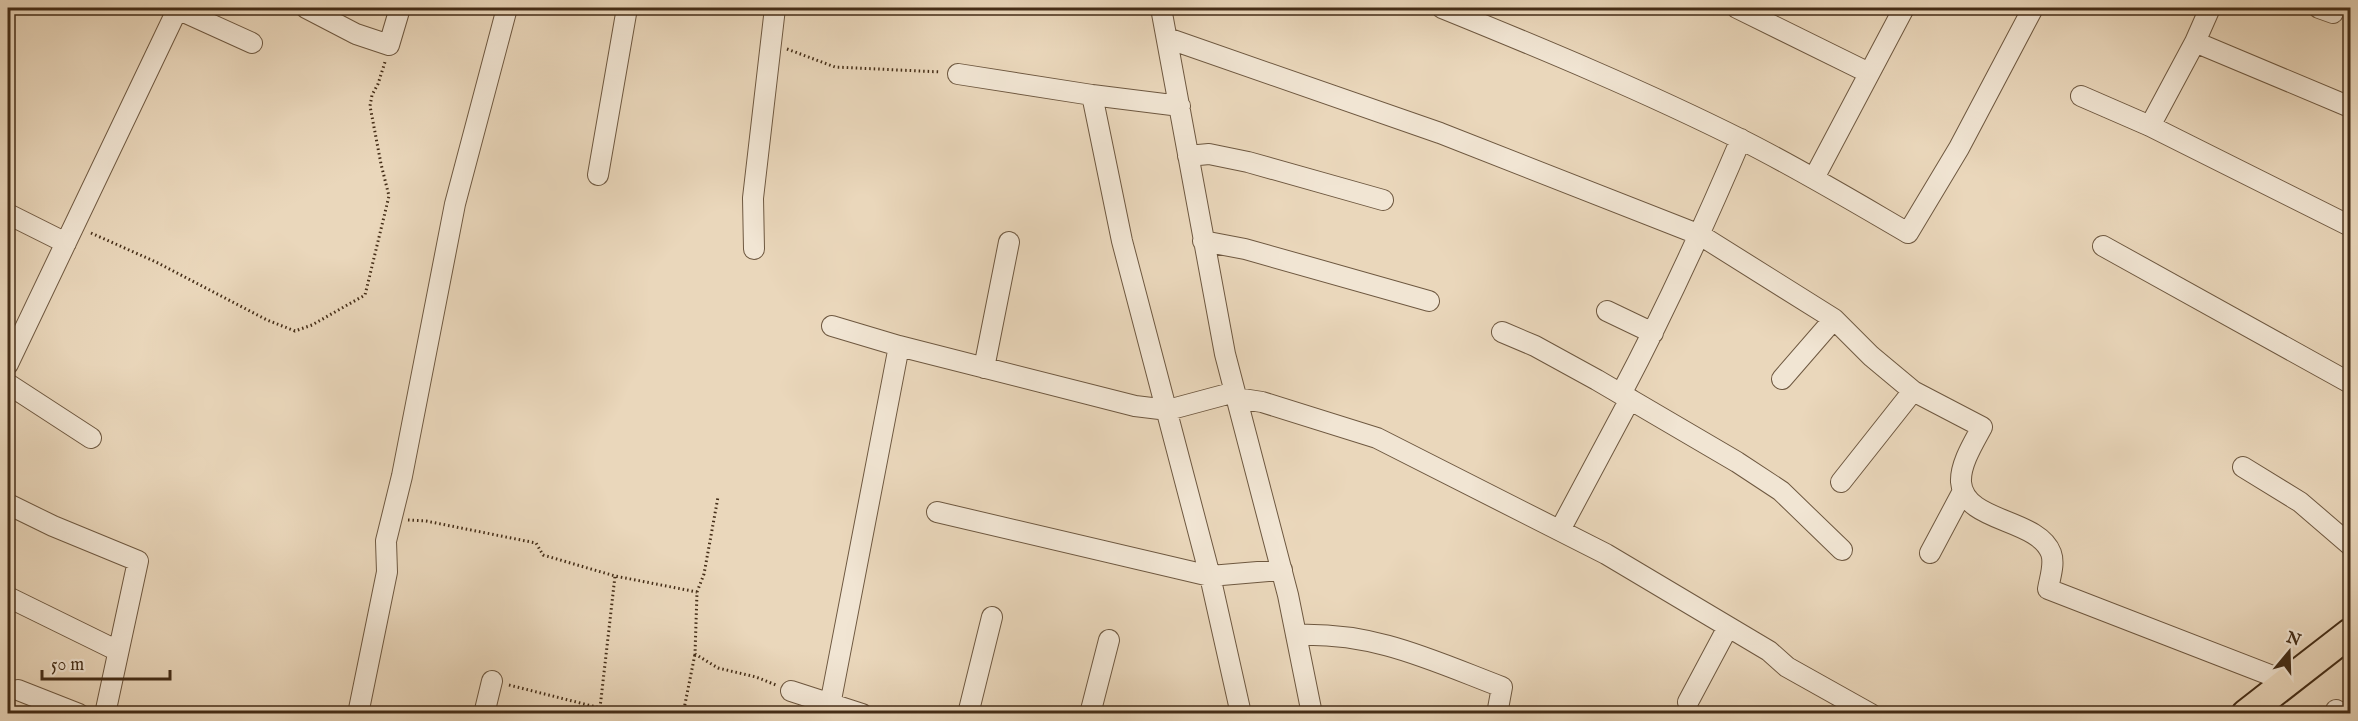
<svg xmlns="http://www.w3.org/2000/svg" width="2358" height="721" viewBox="0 0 2358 721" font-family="'IM FELL English',serif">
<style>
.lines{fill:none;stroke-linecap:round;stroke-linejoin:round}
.minor-casing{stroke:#6e5840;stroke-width:22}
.highway-casing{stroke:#442d17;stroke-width:32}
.path{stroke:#442d17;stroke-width:3;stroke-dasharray:1.5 3;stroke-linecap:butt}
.minor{stroke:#f1e5d3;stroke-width:20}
.highway{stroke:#ead7bb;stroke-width:28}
</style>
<rect width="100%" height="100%" fill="#ead7bb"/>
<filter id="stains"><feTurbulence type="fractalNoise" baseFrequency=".00333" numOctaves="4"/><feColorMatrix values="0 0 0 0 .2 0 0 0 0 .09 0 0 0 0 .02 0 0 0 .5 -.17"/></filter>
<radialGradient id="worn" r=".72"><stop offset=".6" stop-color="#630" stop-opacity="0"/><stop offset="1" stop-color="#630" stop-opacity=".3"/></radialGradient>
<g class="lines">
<g class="minor-casing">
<path id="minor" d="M306,8L356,34L389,45L400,8
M1161,8L1225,354L1288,595L1312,714
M1442,8C1543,49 1644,91 1742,140C1798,168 1853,201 1908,233L1959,148L2033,8
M1737,8L1869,73
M2319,8L2333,13
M177,9L252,43
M1167,38L1440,133L1700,235L1834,319L1871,356L1913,391L1982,427C1974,442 1960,464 1961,482C1964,523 2038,518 2051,553C2055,564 2050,577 2048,589L2288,682
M2195,42L2350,107
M958,74L1092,95L1180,106
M1092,95L1122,241L1210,576L1241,714
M2081,96L2150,126L2350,226
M2150,126L2195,42L2210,8
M1188,156L1209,154L1248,162L1383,200
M598,175L627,8
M1814,178L1904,8
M8,214L66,243
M1203,241L1245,249L1429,301
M2103,246L2350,383
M754,249L753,198L775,8
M1607,311L1653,333
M832,326L899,346L1135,406L1168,410L1235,392
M1502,332L1535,346L1597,380L1737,462L1781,491L1842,550
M8,364L178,8
M984,368L1009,242
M1782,379L1834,319
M8,384L91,438
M1621,394C1665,311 1704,226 1741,139
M1236,398L1262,402L1377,438L1606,554L1769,651L1787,667L1871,714
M2243,467L2300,502L2350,545
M1841,482L1913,391
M8,504L53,526L138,561L105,714
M937,512L1210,576L1282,570
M1560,530L1630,399
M1930,553L1963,491
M8,597L118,651
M1296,635C1375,632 1431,660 1502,687L1497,714
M18,690L79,714
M791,691L862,714
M1688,702L1728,627
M830,705L899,346
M2336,710L2343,714
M358,714L387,572L386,541L402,476L455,204L507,8
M484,714L492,681
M968,714L992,617
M1090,714L1109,640"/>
</g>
<g class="highway-casing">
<path id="highway" d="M2246,714L2350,633"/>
</g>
<path class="path" d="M787,49L835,67L941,72
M91,233L156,262L267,320L295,331L312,325L365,295L389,196L381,164L370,106L372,95L378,84L385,62
M408,520L426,521L536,543L543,555L615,576L697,592L695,654L718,668L756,677L776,685
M697,592L704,574L718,497
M509,685L600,708H684
M600,708L615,576
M683,714L695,654"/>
<use href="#minor" class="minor"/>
<use href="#highway" class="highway"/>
</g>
<rect width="2358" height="721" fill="none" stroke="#ead7bb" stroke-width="30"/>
<rect x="9" y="9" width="2340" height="703" fill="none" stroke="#442d17" stroke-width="3"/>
<rect x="15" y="15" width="2328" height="691" fill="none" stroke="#442d17" stroke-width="1.5"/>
<g transform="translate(2289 652) rotate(19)" stroke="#f1e5d3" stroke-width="4.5" paint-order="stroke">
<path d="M0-4.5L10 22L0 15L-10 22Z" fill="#442d17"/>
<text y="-9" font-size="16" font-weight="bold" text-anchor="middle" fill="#442d17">N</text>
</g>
<path d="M42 670v9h128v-9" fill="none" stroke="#442d17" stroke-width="3"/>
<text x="51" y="670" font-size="18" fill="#442d17" stroke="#f1e5d3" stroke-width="4.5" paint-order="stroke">50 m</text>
<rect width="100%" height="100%" filter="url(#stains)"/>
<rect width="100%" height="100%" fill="url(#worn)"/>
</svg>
